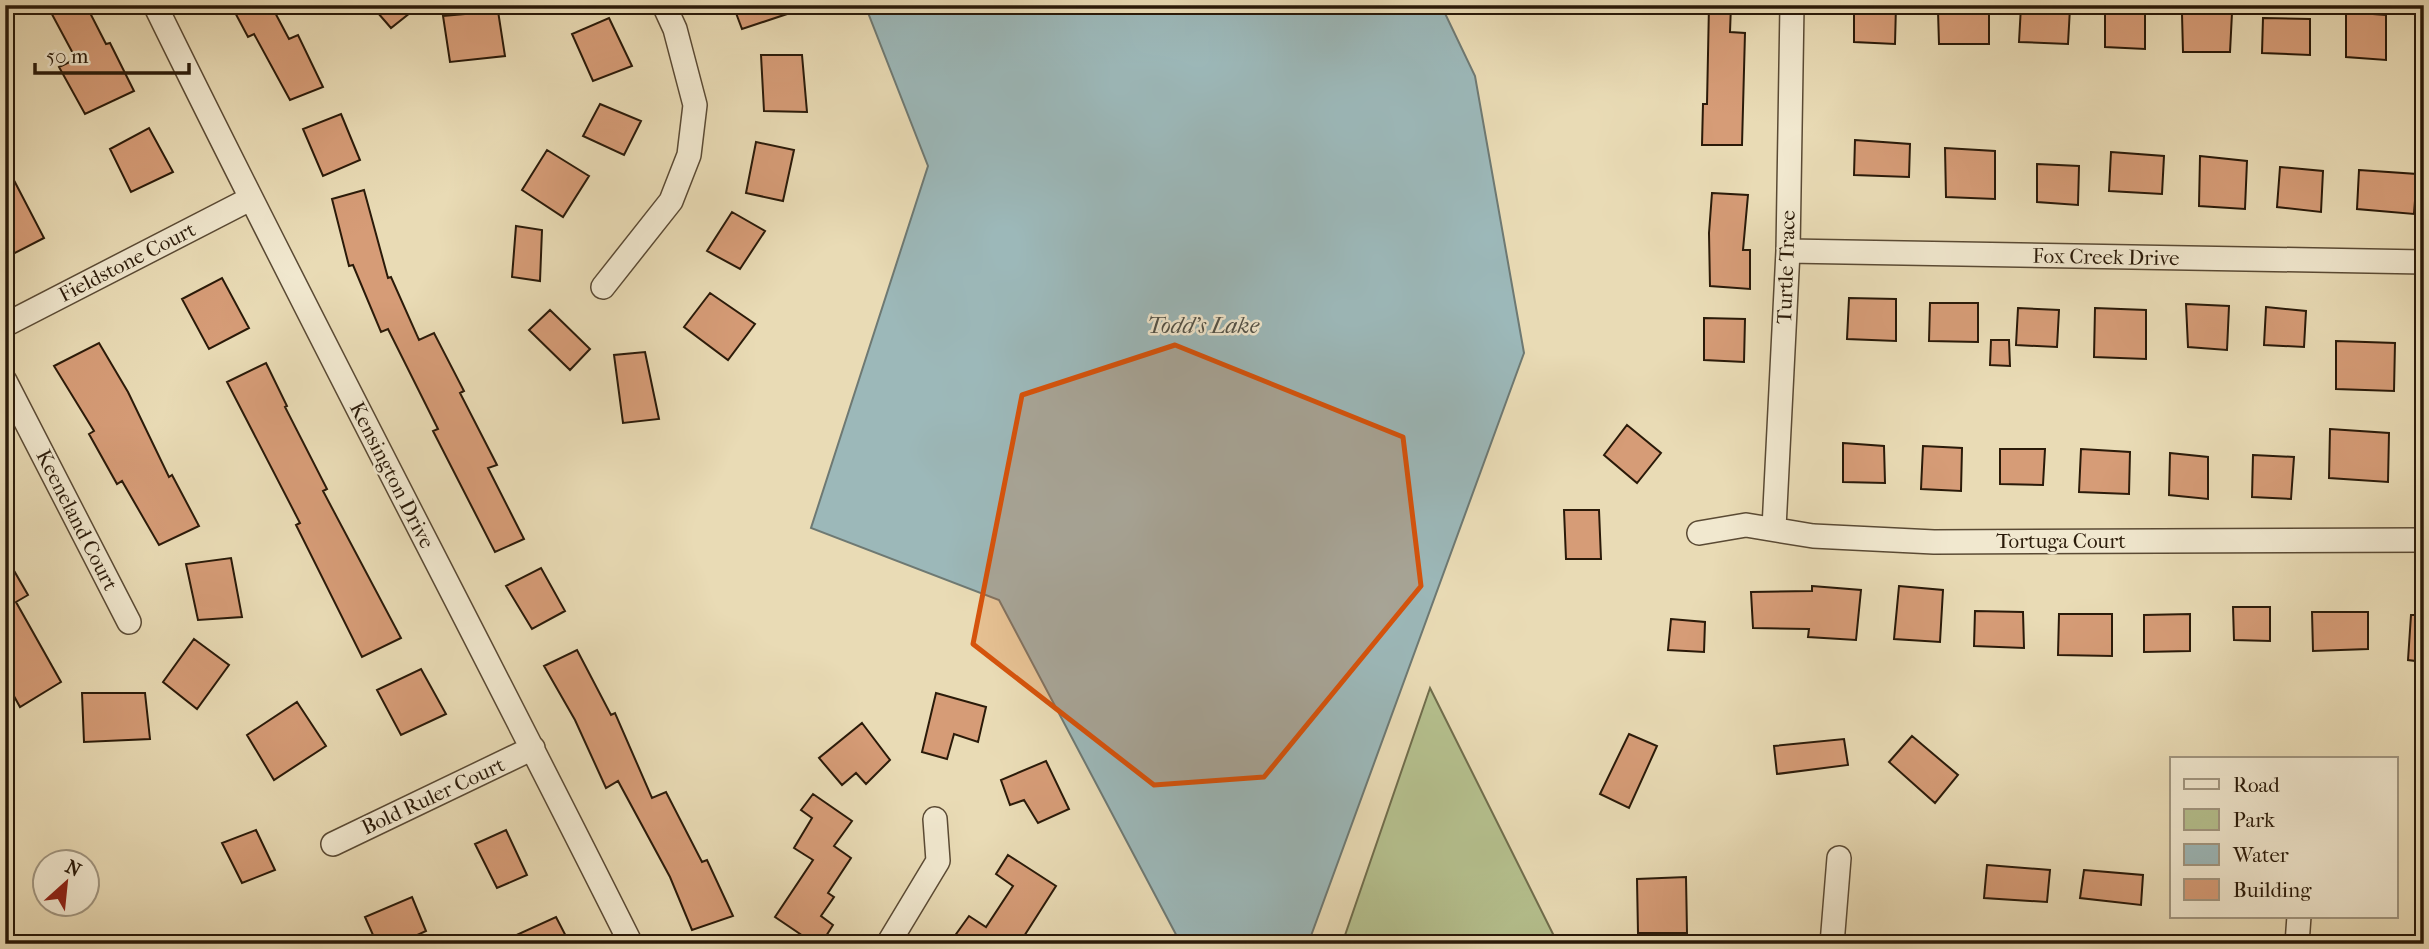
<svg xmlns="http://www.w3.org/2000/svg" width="2429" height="949" viewBox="0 0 2429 949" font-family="'IM FELL French Canon',serif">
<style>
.green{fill:#b5c08e;stroke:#706d4c;stroke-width:2}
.water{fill:#9cb8b9;stroke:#6e7973;stroke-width:2}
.building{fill:#d69c77;stroke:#2a1a09;stroke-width:2}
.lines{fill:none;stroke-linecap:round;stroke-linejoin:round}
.minor-casing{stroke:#5a4a34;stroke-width:26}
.minor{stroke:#f1e8cf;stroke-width:23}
.marked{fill:#d5530c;fill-opacity:0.2;stroke:#d5530c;stroke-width:5;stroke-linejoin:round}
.labels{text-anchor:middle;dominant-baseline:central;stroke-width:5;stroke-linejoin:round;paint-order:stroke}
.street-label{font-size:21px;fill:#2a1a09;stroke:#f1e8cf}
.water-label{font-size:23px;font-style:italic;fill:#525147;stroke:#f1e8cf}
</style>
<rect width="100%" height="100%" fill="#e9dbb5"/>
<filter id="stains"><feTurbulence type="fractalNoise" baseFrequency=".00286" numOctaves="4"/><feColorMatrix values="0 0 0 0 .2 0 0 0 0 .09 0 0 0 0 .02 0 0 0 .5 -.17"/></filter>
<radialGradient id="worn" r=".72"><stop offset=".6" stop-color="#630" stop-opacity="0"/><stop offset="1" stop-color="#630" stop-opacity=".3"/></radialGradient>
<path class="green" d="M1430,688L1558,944H1342Z"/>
<path class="water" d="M865,5H1441L1475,76L1524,353L1308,944H1181L999,600L811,528L928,166Z"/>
<path class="building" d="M47,5H86L106,44L110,43L134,91L85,114L59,67L76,59Z
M231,5H271L289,39L298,35L323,87L290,100L254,34L248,37Z
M371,5H420L391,28Z
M733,5H804L805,8L742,29Z
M1709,5H1731L1730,32L1745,33L1742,145H1702L1703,104H1707Z
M1854,5H1896L1895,44L1854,42Z
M2021,6L2070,8L2068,44L2019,42Z
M2105,10L2145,11V49L2105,47Z
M498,11L505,56L450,62L443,16Z
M1938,11L1989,13V44H1939Z
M2346,12L2386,15V60L2346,57Z
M2232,13L2230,52H2183L2182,14Z
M609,18L632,66L593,81L572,34Z
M2263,18L2310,19V55L2262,53Z
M761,55H802L807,112L764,111Z
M600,104L641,121L624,155L583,136Z
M341,114L360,160L323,176L303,129Z
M149,128L173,172L131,192L110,149Z
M1855,140L1910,144L1909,177L1854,175Z
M756,142L794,150L783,201L746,193Z
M1945,148L1995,151V199L1946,197Z
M547,150L589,176L563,217L522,190Z
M2111,152L2164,156L2162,194L2109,191Z
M2200,156L2247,161L2245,209L2199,206Z
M5,163L44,238L5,258Z
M2037,164L2079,166L2078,205L2037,202Z
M2280,167L2323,171L2321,212L2277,207Z
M2359,170L2417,174L2414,214L2357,209Z
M364,190L388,278L391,277L419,340L434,333L464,391L460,393L497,465L488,468L524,539L495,552L433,431L438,429L388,329L381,332L353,265L349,266L332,199Z
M1712,193L1748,195L1743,250H1750V289L1710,286L1709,233Z
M732,212L765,231L740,269L707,251Z
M516,226L542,230L540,281L512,277Z
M222,278L249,328L209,349L182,299Z
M710,293L755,324L728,360L684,327Z
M1849,298L1896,299V341L1847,339Z
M1930,303H1978V342L1929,341Z
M2186,304L2229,306L2227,350L2188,347Z
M2266,307L2306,311L2304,347L2264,345Z
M2018,308L2059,310L2057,347L2016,345Z
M2095,308L2146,310V359L2094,357Z
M550,310L590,349L570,370L529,330Z
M1704,318L1745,319L1744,362L1704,360Z
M1991,340H2009L2010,366L1990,365Z
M2336,341L2395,343L2394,391L2336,389Z
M99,343L128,392L169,477L172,475L199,526L159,545L122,481L117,484L89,434L94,431L54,366Z
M645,352L659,419L623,423L614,355Z
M266,363L287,406L285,407L327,489L323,491L401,638L362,657L296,525L300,523L227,382Z
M1627,425L1661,453L1637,483L1604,455Z
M2330,429L2389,433L2388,482L2329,478Z
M1843,443L1884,446L1885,483L1843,482Z
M1923,446L1962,448L1961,491L1921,489Z
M2000,449H2045L2043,485L2000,484Z
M2081,449L2130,452L2129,494L2079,492Z
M2170,453L2208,457V499L2169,495Z
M2253,455L2294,457L2291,499L2252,497Z
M1564,510H1599L1601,559H1566Z
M5,555L28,595L16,602L61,682L20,707L5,680Z
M231,558L242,617L198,620L186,564Z
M541,568L565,611L532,629L506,586Z
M1812,586L1861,590L1856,640L1808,637L1809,629L1753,628L1751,592L1812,591Z
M1899,586L1943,590L1940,642L1894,639Z
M2233,607H2270V641L2234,640Z
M1975,611L2023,612L2024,648L1974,646Z
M2312,612H2368V649L2313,651Z
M2059,614H2112V656L2058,655Z
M2190,614V651L2144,652V615Z
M2411,615H2424V662L2408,660Z
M1671,619L1705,622L1704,652L1668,650Z
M194,639L229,665L197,709L163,682Z
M577,650L611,715L615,713L652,798L666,792L702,862L707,860L733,916L692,930L670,877L618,781L606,788L575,720L544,666Z
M421,669L446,714L401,735L377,690Z
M82,693H145L150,739L84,742Z
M936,693L986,707L978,742L954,734L947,759L922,752Z
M297,702L326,746L274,780L247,735Z
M862,723L890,760L866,784L856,773L842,785L819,758Z
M1629,734L1657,746L1629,808L1600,794Z
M1912,736L1958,775L1935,803L1889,762Z
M1844,739L1848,765L1777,774L1774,746Z
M1046,761L1069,809L1038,823L1024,800L1010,805L1001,780Z
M813,794L852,821L834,846L851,858L828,893L834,897L821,916L833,925L821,944H815L775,917L813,860L794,848L812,818L801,810Z
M256,830L275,870L242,883L222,843Z
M506,830L527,875L497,888L475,844Z
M1008,855L1056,886L1019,944H949L969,916L986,927L1013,886L996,874Z
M1987,865L2050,870L2047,902L1984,898Z
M2084,870L2143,875L2141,905L2080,898Z
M1686,877L1687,933H1638L1637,879Z
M412,897L426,931L398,944H377L365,917Z
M556,917L570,944H497Z"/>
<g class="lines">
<g class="minor-casing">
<path id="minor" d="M155,5C309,320 474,630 631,944
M1788,251L2424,262
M603,287L671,201L689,155L695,105L675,29L664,5
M5,325L250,199
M5,381L129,622
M1774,528L1788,251L1792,5
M1699,533L1746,525L1813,536L1934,542L2424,540
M333,844L533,748
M888,944L938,861L935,819
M1832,944L1839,858
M2297,944L2299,916"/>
</g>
<use href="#minor" class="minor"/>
</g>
<path class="marked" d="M1175,345L1403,437L1421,586L1264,777L1154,785L973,644L1022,395Z"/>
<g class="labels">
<g class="street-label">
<text transform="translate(2106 257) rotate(1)">Fox Creek Drive</text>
<text transform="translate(127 262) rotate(-27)">Fieldstone Court</text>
<text transform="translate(1786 267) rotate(-88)">Turtle Trace</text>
<text transform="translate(392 475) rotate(63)">Kensington Drive</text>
<text transform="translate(77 520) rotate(63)">Keeneland Court</text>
<text x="2061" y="541">Tortuga Court</text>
<text transform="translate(433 796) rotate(-25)">Bold Ruler Court</text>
</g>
<g class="water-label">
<text x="1203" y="325">Todd's Lake</text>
</g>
</g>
<rect width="2429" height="949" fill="none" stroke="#e9dbb5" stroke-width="28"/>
<rect x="7" y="7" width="2415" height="935" fill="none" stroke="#2a1a09" stroke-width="3.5"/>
<rect x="14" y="14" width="2401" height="921" fill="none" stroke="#2a1a09" stroke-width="2"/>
<rect x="2170" y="757" width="228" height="161" fill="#f1e8cf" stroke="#a19680" stroke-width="2"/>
<rect x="2184" y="779" width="35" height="10" fill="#f1e8cf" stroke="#a19680" stroke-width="2"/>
<text x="2233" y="792" font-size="21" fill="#2a1a09">Road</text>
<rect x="2184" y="809" width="35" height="21" fill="#b5c08e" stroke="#a19680" stroke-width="2"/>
<text x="2233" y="827" font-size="21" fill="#2a1a09">Park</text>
<rect x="2184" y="844" width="35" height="21" fill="#9cb8b9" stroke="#a19680" stroke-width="2"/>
<text x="2233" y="862" font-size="21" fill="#2a1a09">Water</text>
<rect x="2184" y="879" width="35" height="21" fill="#d69c77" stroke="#a19680" stroke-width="2"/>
<text x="2233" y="897" font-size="21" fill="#2a1a09">Building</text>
<g transform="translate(66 883) rotate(27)"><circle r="33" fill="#f1e8cf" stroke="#a19680" stroke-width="2"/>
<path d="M0-5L12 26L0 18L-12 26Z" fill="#8f2418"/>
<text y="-10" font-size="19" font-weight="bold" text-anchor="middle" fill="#2a1a09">N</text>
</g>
<path d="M35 63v10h154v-10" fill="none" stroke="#2a1a09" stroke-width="3.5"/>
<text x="46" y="63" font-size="21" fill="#2a1a09" stroke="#f1e8cf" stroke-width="5" paint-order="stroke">50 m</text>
<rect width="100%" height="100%" filter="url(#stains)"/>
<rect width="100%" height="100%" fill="url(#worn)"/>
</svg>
